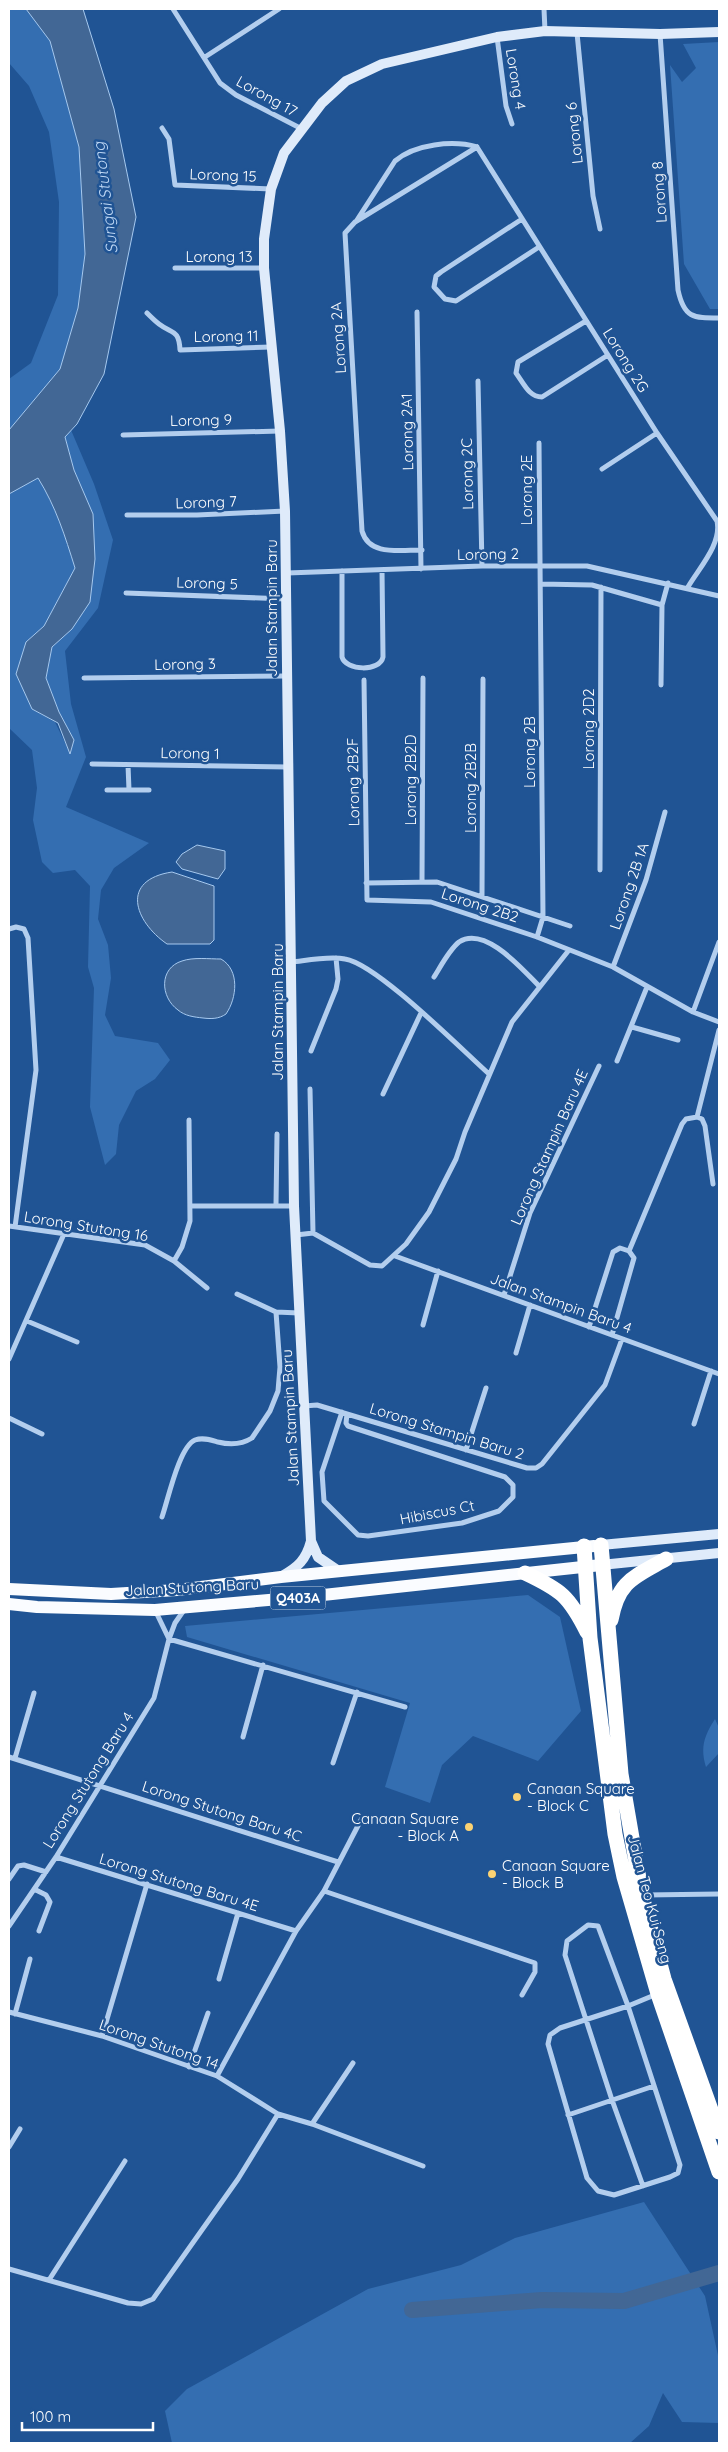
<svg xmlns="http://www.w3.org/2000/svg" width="728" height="2452" viewBox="0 0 728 2452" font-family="Quicksand,sans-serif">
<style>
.green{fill:#346eb1}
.water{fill:#426795;stroke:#a6c9ef}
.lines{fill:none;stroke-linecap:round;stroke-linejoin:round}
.river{stroke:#426795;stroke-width:16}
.street{stroke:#b3ceee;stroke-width:5}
.secondary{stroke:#dfebfa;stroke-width:10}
.primary{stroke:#fafcff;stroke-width:12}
.highway{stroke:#fff;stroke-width:15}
.poi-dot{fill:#fbd273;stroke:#205494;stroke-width:2}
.labels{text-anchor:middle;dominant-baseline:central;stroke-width:5;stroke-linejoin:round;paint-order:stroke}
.shield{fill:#205494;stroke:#bcccdf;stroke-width:1}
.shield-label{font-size:14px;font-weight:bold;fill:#fff}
.street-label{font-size:15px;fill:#fff;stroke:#205494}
.poi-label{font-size:15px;fill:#fff;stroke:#205494;text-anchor:start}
.water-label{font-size:16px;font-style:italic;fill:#bfd8f5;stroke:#205494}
</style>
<rect width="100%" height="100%" fill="#205494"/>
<path class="green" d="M9,9H26L50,41L79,147L85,254L78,308L60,369L9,430V379L31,363L58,295L59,202L49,132L29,86L9,63Z
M719,42V309H710L684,264L670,65L682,82L696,68L683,44Z
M71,430L94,484L113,540L98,608L65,651L71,704L86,757L66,807L149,843L114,868L101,890L98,919L108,945L111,978L105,1015L115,1036L158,1043L170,1060L155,1079L136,1091L119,1125L116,1154L105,1165L90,1107L94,988L88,967L90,886L75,870L53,873L42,862L33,820L37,788L32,750L9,728V494L38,478C56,507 65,536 75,568L44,626L26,642L32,709L55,722L70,753L74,740L59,712L46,678L52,647L72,629L90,602L74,470L65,437Z
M528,1595L560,1617L581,1711L538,1761L473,1736L442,1765L430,1803L385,1787L410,1703L187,1637L185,1626Z
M715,1719L719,1728V1753L706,1767C700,1748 704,1736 715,1719Z
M644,2202L705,2296L719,2360V2423L682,2422L663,2393L649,2426L630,2443H172L165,2411L187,2389L368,2289L461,2265L515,2238Z"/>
<path class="water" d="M26,9H83L114,109L136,217L104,374L77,424L65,437L74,470L93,514L95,559L90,602L72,629L52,647L46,678L59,712L74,740L70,754L58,723L32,709L16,674L26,642L44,626L75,568C65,536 56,507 38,478L9,494V430L60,369L78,308L85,254L79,147L50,41Z
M197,845L225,851V869L218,879L182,869L176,862L182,854Z
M172,872L214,886V940L210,944H167C134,921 120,880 172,872Z
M221,959C240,970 237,998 226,1014C219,1019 211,1019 203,1018C194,1017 185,1016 178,1010C160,997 159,968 182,961C193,957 209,959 221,959Z"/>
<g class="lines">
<path class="river" d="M412,2310L542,2300L624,2301L719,2273"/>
<path class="street" d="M173,9L220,83L236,95L300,128
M544,9L545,31
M577,33L593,196L600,229
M660,34L678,290C684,318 693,318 719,318
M497,37L506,106L512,124
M205,57L279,9
M162,128L169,139L175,185L271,189
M477,147L657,433L717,521C722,544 699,568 688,587
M522,219L441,272L436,276L434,287L445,299L456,301L539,247
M357,220L395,161C415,144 453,140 477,147
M175,268H264
M417,312L421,569
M147,313C151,317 155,321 159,324C172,334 179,329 180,350L271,347
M586,321L518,362L516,373C524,384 529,397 542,397L608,355
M478,381L482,566
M123,435L280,431
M602,469L657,433
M127,515H197L285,511
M422,550C399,550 369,556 362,531L345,233L355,222L477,147
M342,571V657C346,671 380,672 383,657L382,570
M287,573L482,566H587L719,596
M541,584L592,585L662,605
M126,593L286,599
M84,678L287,676
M364,680L367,900L431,902L537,937L613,967L693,1012L719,1022
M661,685L662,605L668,583
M92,764L288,767
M128,765L129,790
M107,790H149
M600,870L601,587
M422,882L423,678
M366,883L437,882L570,926
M482,897L483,679
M9,929L16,927L24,929L28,938L36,1070L15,1227
M537,937L543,917L539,443
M292,962C309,960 329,956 345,959C377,964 461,1049 489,1074
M613,967L646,880L665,812
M434,977C441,966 449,950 459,942C485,925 523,970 539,986
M693,1012L719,942
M632,1027L678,1040
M311,1051L336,989L338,979L336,958
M617,1061L647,987
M310,1089L313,1233
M383,1094L421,1013
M697,1117L719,1030
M697,1117L702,1119L705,1126L713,1184
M276,1205L277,1134
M190,1206H294
M9,1226L145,1245L174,1261L207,1288
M296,1235L313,1233L370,1265L382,1266L406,1244L429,1212L456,1159L465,1132L512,1022L569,950
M629,1251L682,1124L686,1119L697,1117
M395,1256L719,1374
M174,1261L182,1247L190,1221L189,1120
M504,1295L530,1213L599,1066
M276,1312L299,1313
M27,1321L77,1342
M423,1325L438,1271
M589,1327L613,1252L620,1248L629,1251L634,1258L612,1335
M516,1353L530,1305
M9,1359L64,1234
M304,1406L317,1405L527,1468H536L542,1464L605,1385L622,1339
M342,1412L322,1472L324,1501L358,1535L368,1536L462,1523L499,1511L513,1497V1485L505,1477L348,1426L346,1423L347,1414
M9,1418L42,1434
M694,1424L711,1371
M466,1450L486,1388
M162,1517C168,1500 179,1447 195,1440C203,1437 211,1440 218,1442C230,1445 241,1445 252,1438L270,1411L278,1391L280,1367L276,1312L237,1294
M155,1610L169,1639
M169,1639L405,1707
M243,1737L263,1665
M9,1757L338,1862
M15,1758L34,1693
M333,1763L357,1692
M56,1857L296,1931
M9,1879L18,1866L24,1865L46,1872
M34,1889L46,1895L50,1902L39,1931
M324,1891L362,1818
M645,1895L719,1894
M9,1926L56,1857L154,1698L169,1639L175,1623L184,1610
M219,1979L238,1913
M628,2006L680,2165L678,2173L670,2177L614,2195L598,2191L587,2178L548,2044L550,2035L560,2028Z
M9,2012L102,2036L217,2076L278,2114L238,2179L153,2299L141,2304L128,2303L9,2269
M15,2014L30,1959
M102,2036L147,1884
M189,2067L208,2013
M217,2076L296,1931L324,1891L535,1963V1972L522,1995
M278,2114L312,2124L423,2166
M568,2115L654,2086
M312,2124L353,2063
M9,2147L20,2129
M643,2186L612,2100L565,1955L567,1941L588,1925L598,1926L628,2006L657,1994
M49,2280L125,2161"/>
<path class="secondary" d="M311,1541L318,1557L340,1572
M601,1545L719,1534
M601,1565L719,1553
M282,1576C298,1567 306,1560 311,1541L294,1206L285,511L280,431L264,268V239L271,189L284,153L322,103L346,81L382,64L497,37L545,31L660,34L719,32"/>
<path class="primary" d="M9,1589L111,1594L177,1590L281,1577L594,1546
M9,1604L37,1607L155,1610L314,1596L601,1565"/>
<path class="highway" d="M601,1545L621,1774L642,1896L664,1979L719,2132
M584,1546L590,1638L615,1834L624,1877L658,1994L719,2172
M525,1573C561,1590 569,1596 587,1632
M611,1620C618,1581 634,1577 666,1559"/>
</g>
<g class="poi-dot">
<circle cx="517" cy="1797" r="5"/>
<circle cx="469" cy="1827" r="5"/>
<circle cx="492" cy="1874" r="5"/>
</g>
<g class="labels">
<rect class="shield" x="270.5" y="1586.5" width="55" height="23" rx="4"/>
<g class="shield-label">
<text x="298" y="1598">Q403A</text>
</g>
<g class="street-label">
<text transform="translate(516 79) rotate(81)">Lorong 4</text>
<text transform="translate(267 96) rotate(29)">Lorong 17</text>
<text transform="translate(574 133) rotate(-96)">Lorong 6</text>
<text transform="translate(223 175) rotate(2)">Lorong 15</text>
<text transform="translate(659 192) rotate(-94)">Lorong 8</text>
<text x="219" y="256">Lorong 13</text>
<text transform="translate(226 336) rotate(-1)">Lorong 11</text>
<text transform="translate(338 338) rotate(-94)">Lorong 2A</text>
<text transform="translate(626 360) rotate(58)">Lorong 2G</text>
<text transform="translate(201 420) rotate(-1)">Lorong 9</text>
<text transform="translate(407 432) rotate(-91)">Lorong 2A1</text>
<text transform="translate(467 474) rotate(-91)">Lorong 2C</text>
<text transform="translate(526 490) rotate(-90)">Lorong 2E</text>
<text transform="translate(206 502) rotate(-2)">Lorong 7</text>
<text transform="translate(488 554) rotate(-1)">Lorong 2</text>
<text transform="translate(207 583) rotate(2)">Lorong 5</text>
<text transform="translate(271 608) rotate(-90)">Jalan Stampin Baru</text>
<text transform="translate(185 664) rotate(-1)">Lorong 3</text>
<text transform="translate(588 729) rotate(-90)">Lorong 2D2</text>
<text transform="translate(529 752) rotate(-90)">Lorong 2B</text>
<text transform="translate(190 753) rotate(1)">Lorong 1</text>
<text transform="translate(410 780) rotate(-90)">Lorong 2B2D</text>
<text transform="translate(353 782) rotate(-91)">Lorong 2B2F</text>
<text transform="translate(470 788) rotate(-90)">Lorong 2B2B</text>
<text transform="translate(629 886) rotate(-71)">Lorong 2B 1A</text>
<text transform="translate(480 905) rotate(18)">Lorong 2B2</text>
<text transform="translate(277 1012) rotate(-90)">Jalan Stampin Baru</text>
<text transform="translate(549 1147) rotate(-66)">Lorong Stampin Baru 4E</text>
<text transform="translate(86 1226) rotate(9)">Lorong Stutong 16</text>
<text transform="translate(561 1303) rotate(20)">Jalan Stampin Baru 4</text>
<text transform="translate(290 1418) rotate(-93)">Jalan Stampin Baru</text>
<text transform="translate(447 1431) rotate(17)">Lorong Stampin Baru 2</text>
<text transform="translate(437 1512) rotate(-11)">Hibiscus Ct</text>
<text transform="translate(192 1587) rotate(-3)">Jalan Stutong Baru</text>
<text transform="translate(88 1780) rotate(-58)">Lorong Stutong Baru 4</text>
<text transform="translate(222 1811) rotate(18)">Lorong Stutong Baru 4C</text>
<text transform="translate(179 1882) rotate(17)">Lorong Stutong Baru 4E</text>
<text transform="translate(650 1899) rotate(75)">Jalan Teo Kui Seng</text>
<text transform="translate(159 2044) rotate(19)">Lorong Stutong 14</text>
</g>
<g class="poi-label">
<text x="527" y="1788">Canaan Square<tspan x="527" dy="17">- Block C</tspan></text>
<text x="459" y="1818" text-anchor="end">Canaan Square<tspan x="459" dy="17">- Block A</tspan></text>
<text x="502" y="1865">Canaan Square<tspan x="502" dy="17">- Block B</tspan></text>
</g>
<g class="water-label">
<text transform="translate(105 198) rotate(-97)">Sungai Stutong</text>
</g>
</g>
<rect width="728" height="2452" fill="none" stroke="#ffffff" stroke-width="20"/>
<path d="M22 2422v8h131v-8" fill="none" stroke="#ffffff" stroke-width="2.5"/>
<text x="30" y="2422" font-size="15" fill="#ffffff" stroke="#205494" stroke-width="4" paint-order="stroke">100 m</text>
</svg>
